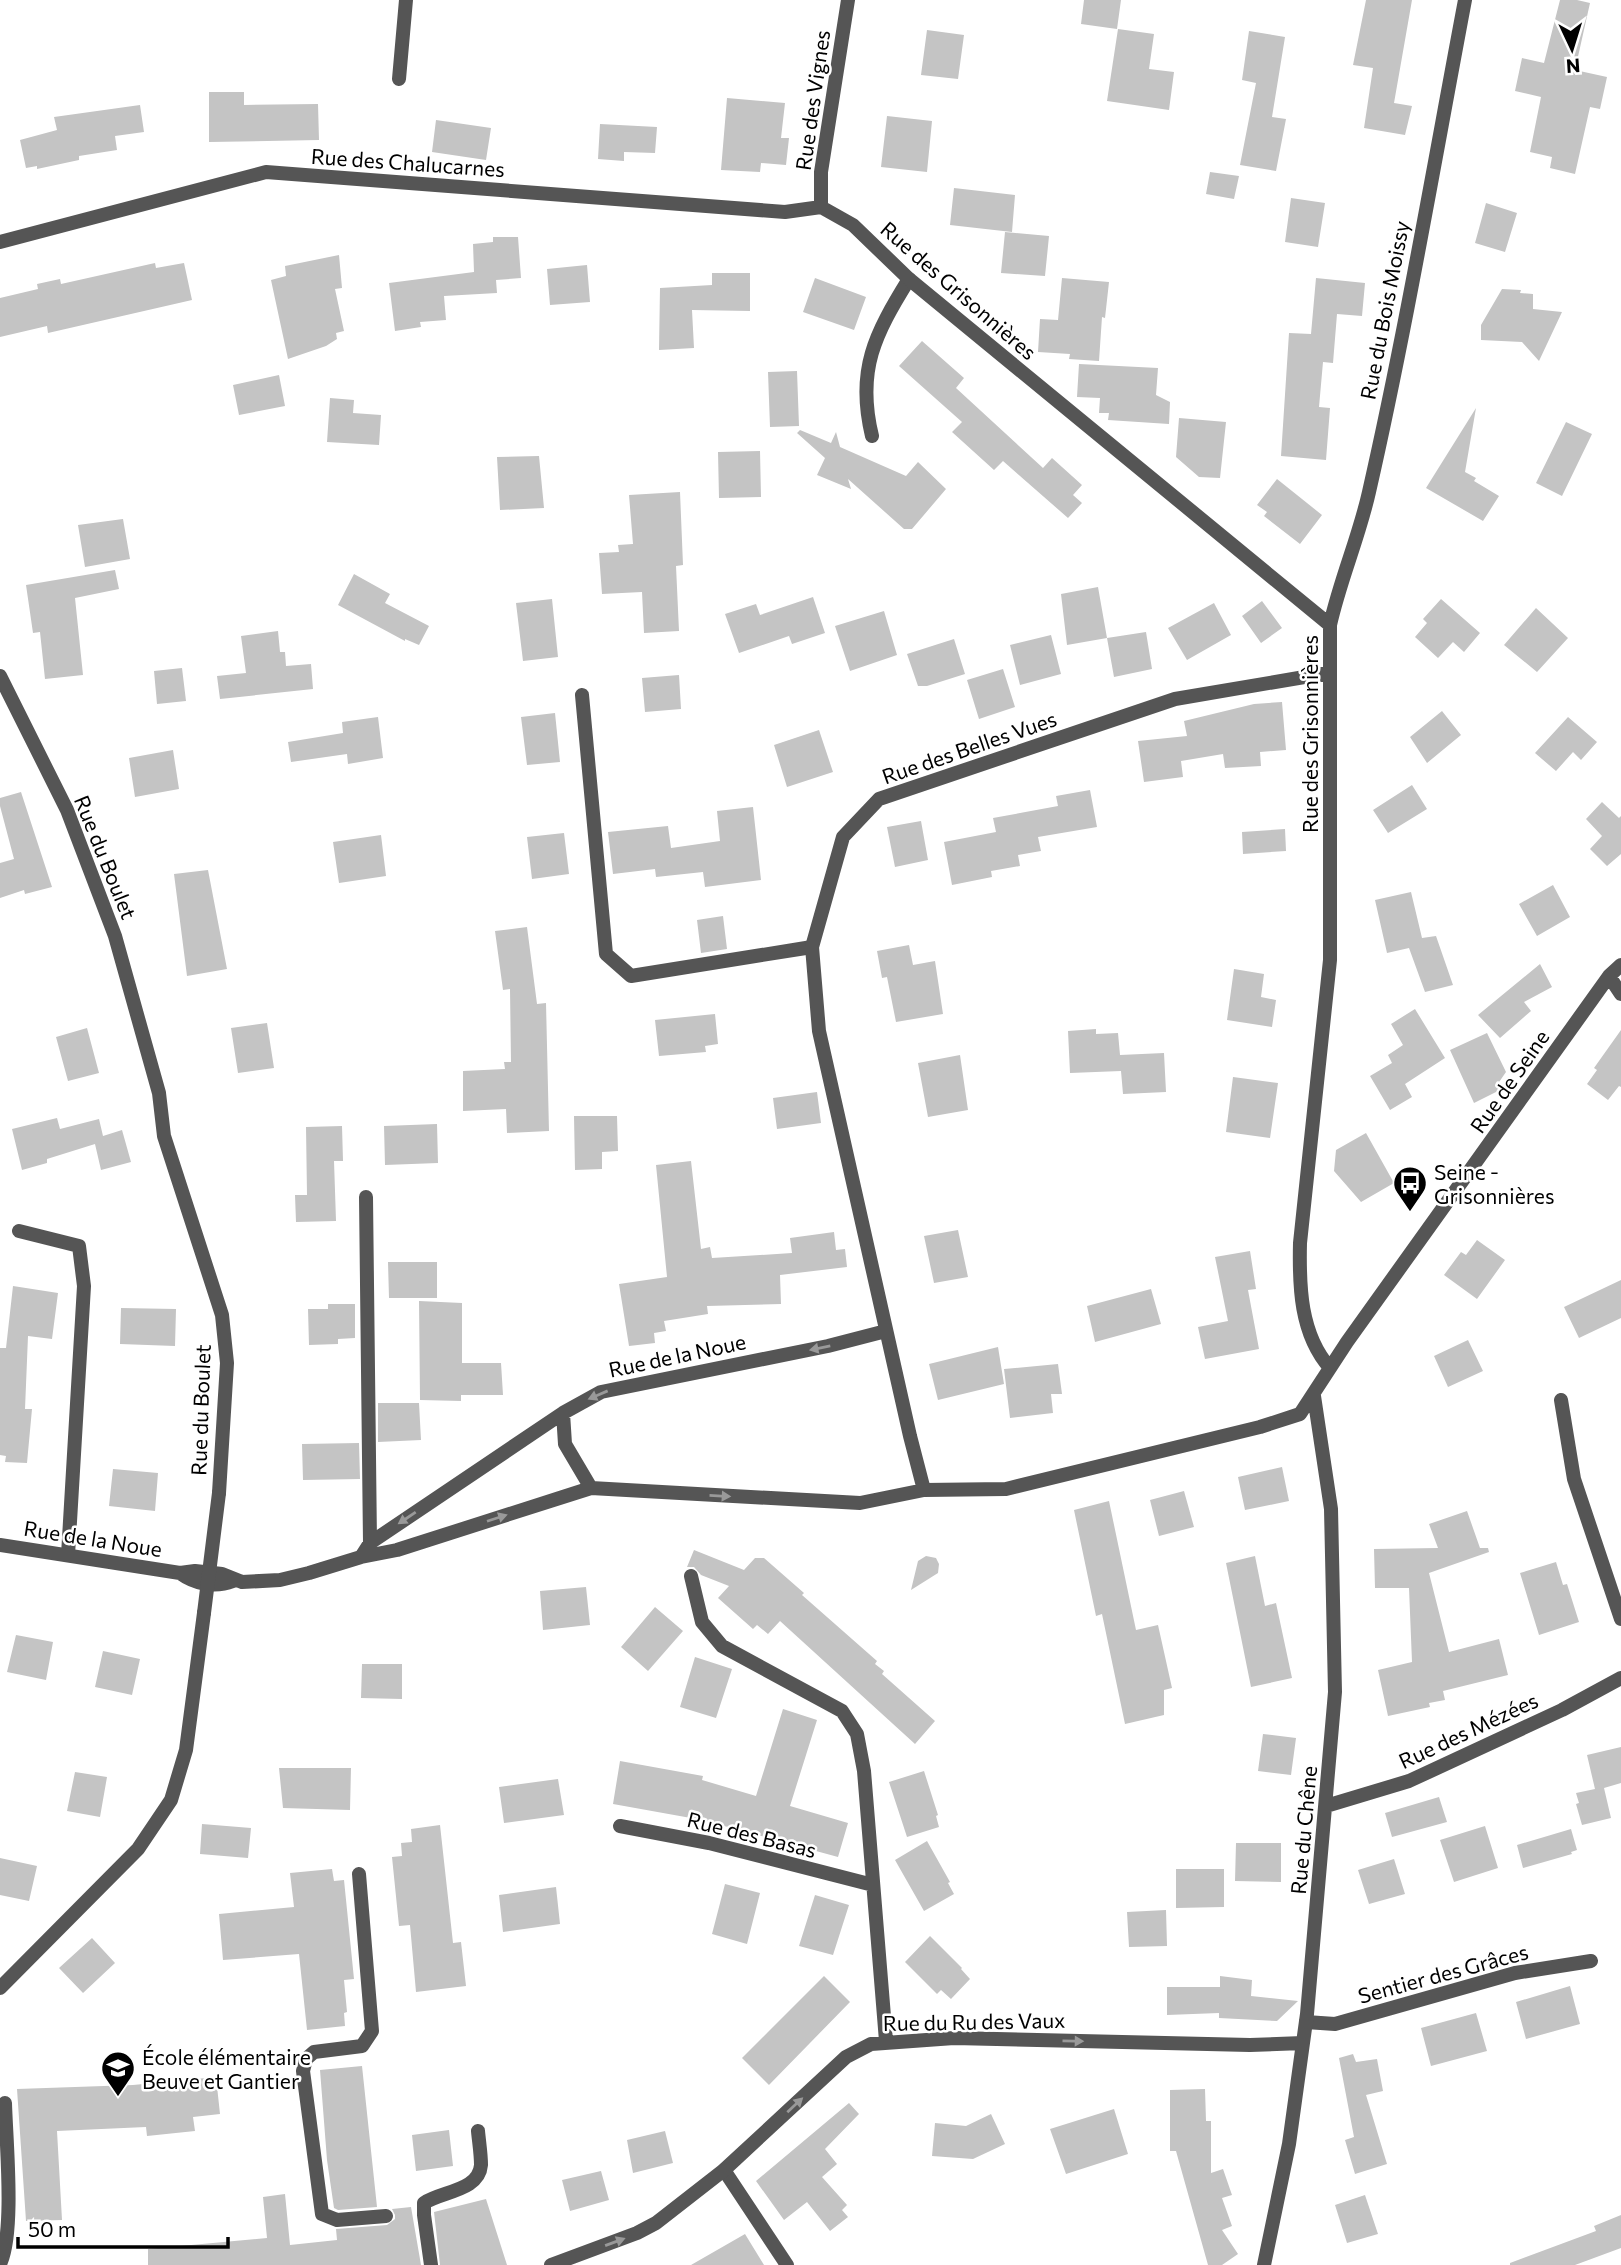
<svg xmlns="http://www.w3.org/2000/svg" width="1621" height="2265" viewBox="0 0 1621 2265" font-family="Commissioner,sans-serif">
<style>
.building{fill:#c4c4c4}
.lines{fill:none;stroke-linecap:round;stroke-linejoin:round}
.lane{stroke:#555;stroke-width:14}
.street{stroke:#555;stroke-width:14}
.street-bridge{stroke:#555;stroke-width:14}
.oneway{fill:#999}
.labels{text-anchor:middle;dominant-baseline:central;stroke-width:5;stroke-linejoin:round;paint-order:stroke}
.street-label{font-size:21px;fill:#000;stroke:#fff}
.poi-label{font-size:21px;fill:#000;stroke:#fff;text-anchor:start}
</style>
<rect width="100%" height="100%" fill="#fff"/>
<path class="building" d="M1084,0H1121L1117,29L1081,24Z
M1366,0H1412L1394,103L1412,106L1405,135L1364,128L1373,68L1353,65Z
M1560,0H1577L1590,3L1575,70L1607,77L1600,109L1590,107L1575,174L1550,168L1552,157L1530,152L1541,97L1515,91L1522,58L1544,63Z
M1118,29L1154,34L1149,69L1174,72L1169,110L1107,101Z
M927,30L964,35L958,79L921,75Z
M1249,31L1285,37L1272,117L1286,119L1276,171L1240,165L1256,83L1242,80Z
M209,92H244V105L318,104L319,140L209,142Z
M727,98L785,103L781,138H789L786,165L761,163L760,172L721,170Z
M140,105L144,132L115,136L117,150L79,156V160L37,169V166L26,168L20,140L57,130L54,117Z
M887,116L932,121L927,172L881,167Z
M436,120L491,128L486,160L432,152Z
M600,124L657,127L655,153L624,152V161L598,159Z
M1210,172L1239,176L1234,199L1206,194Z
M954,188L1015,195L1012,232L950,225Z
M1291,198L1325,203L1318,247L1285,242Z
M1486,203L1517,213L1505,252L1475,243Z
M1005,232L1049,236L1045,276L1001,273Z
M493,237H518L521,278L496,280L497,293L444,296L446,320L420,322L421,327L395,331L389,283L474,272L473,244L493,242Z
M339,255L342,288L335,289L344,331L336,333L337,339L326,346L288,359L271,280L286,276L285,266Z
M155,263L156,268L184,263L192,300L48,333L47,326L0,337V298L38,289L37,284L60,279L61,284Z
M587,265L590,302L550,305L547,269Z
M712,273H750V311L692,310L694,348L659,350L660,288L712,285Z
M815,278L866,297L854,330L803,312Z
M1062,278L1109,282L1105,318L1102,317L1099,361L1069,359L1070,354L1038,352L1040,319L1058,320Z
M1316,278L1365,283L1362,316L1337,314L1333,363L1323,362L1319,407L1330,408L1326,460L1281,456L1289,333L1311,334Z
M1502,289L1521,290L1520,293L1533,294V309L1562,312L1539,361L1522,342L1481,340V325Z
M922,341L964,378L956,388L1043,468L1052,458L1082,485L1073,495L1082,503L1068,518L1003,461L994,470L952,432L962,422L899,366Z
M1079,364L1158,368L1156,395L1170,402L1169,424L1108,420L1109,413H1099L1100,398L1077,397Z
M797,371L799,426L770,427L768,372Z
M279,375L285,406L239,415L233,385Z
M330,398L354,400L353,413L381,415L379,445L327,442Z
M1476,408L1465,472L1476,478L1474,481L1499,496L1483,521L1426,488Z
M1179,418L1226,422L1220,478L1199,477L1176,457Z
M1566,422L1592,434L1562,496L1536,483Z
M800,430L831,443L836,432L840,447L906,476L918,462L946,489L912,529H904L848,479L851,489L817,475L825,458L797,433Z
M760,451L761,497L719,498L718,452Z
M539,456L544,508L500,510L497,457Z
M1277,479L1322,515L1300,544L1264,516L1267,512L1257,505Z
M680,492L683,565L676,566L679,631L644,633L642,592L602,594L599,553L619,552L618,545L633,544L629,495Z
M123,519L130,559L85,567L78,525Z
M115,570L119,589L75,598L83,675L45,679L40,632L33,633L26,585Z
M354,574L390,594L385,603L429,626L419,645L405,639V641L338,605Z
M1098,587L1107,638L1146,632L1152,669L1114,677L1107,638L1067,645L1061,594Z
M813,597L825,633L792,644L789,636L739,653L725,614L756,604L760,615Z
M552,599L558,657L523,661L516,603Z
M1441,599L1480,633L1464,652L1453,642L1438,658L1415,637L1427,623L1423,619Z
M1262,601L1282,628L1261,643L1242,616Z
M1214,603L1231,635L1187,660L1168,628Z
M1536,608L1568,638L1537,672L1504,645Z
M884,611L897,655L850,671L835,626Z
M278,631L280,652H285L286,666L311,664L313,689L220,699L217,676L246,673L241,636Z
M1051,635L1061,674L1020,685L1010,645Z
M954,639L965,674L927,686H918L907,654Z
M182,668L186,701L157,704L154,671Z
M1003,669L1015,707L979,719L967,680Z
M679,675L681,709L645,712L642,678Z
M1282,702L1286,750L1260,752L1261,766L1225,768L1223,754L1181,761L1183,777L1144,782L1138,741L1187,736L1184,721L1254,704Z
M1442,711L1461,735L1427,763L1410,737Z
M555,713L560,762L527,765L521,717Z
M378,717L383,758L348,764L347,754L291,762L288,742L343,733L342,722Z
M1568,717L1597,742L1581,760L1573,752L1556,771L1535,753Z
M819,730L833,772L787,787L774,745Z
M173,750L179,789L135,797L129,758Z
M1412,785L1427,809L1388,833L1373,810Z
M1090,790L1097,827L1038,837L1041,851L1018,855L1020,866L991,871L992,877L952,885L944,842L996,832L993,818L1058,806L1056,796Z
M21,792L52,887L25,894L24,890L0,898V863L14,859L0,806V798Z
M1602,802L1619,818L1621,816V854L1607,866L1590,849L1602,836L1586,819Z
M753,807L761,880L705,887L703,872L656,877L655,869L613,874L608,832L668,826L671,848L720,841L717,811Z
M921,821L928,860L895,867L887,827Z
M1285,829L1286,851L1243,854L1242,832Z
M564,833L569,874L532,879L527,837Z
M381,835L386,876L339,883L333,842Z
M208,870L227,969L187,976L174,874Z
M1553,885L1570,917L1537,936L1519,904Z
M1411,892L1422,938L1436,936L1453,985L1425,992L1409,948L1387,953L1375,900Z
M723,916L727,949L701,953L697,920Z
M527,927L537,1004L546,1003L549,1131L507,1133L506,1109L463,1111V1071L505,1069L504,1062H511L510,989L503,990L495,931Z
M909,945L913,965L935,961L943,1014L896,1022L887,977L882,978L877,951Z
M1540,964L1552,987L1524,1002L1531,1011L1500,1038L1478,1015Z
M1234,969L1264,974L1261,997L1276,1000L1272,1027L1227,1020Z
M1415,1009L1445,1058L1405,1084L1412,1097L1390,1110L1370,1076L1392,1063L1388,1055L1403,1045L1391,1024Z
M715,1014L718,1044L705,1046L706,1052L659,1056L655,1020Z
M267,1023L274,1068L238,1073L231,1028Z
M87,1028L99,1073L68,1081L56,1037Z
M1096,1029V1034L1118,1033L1120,1055L1164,1053L1166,1092L1123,1094L1121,1071L1070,1073L1068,1031Z
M1621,1030V1087L1619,1086L1608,1100L1587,1084L1597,1070L1594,1068Z
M1487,1033L1506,1072L1497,1085L1500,1090L1474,1103L1450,1050Z
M960,1055L968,1110L928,1117L918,1063Z
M1233,1077L1278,1083L1270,1138L1226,1132Z
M817,1092L821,1123L777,1129L773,1098Z
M574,1116H617L618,1151L602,1152V1169L575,1170Z
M57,1118L60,1129L99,1119L103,1136L122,1130L131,1162L101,1170L95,1144L47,1159V1163L22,1170L12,1129Z
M437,1124L438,1163L385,1165L384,1126Z
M342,1126L343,1161H334L336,1221L296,1222L295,1195H307L306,1127Z
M1366,1133L1394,1183L1361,1202L1334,1171L1336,1150Z
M691,1161L701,1249L710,1247L712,1258L792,1253L790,1238L834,1232L836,1250L845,1249L847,1267L780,1275L781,1304L707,1306L708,1314L664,1321L666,1331L654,1333L655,1343L629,1346L619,1284L667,1277L656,1165Z
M958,1230L968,1277L934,1283L924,1236Z
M1477,1240L1505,1260L1477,1299L1444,1275L1461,1252L1466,1255Z
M1250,1251L1256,1289L1248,1290L1259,1349L1205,1359L1198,1327L1228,1321L1215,1257Z
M388,1262H437V1298H389Z
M1621,1280V1318L1579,1338L1564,1307Z
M13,1286L58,1293L52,1339L28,1336L25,1409H32L27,1463L5,1462L6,1456L0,1455V1348H6Z
M1151,1289L1161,1324L1095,1342L1087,1306Z
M419,1301L462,1303V1363H501L503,1395H461V1401L420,1400Z
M328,1304H355V1338L338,1339V1344L309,1345L308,1309H328Z
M121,1308L176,1309L175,1346L120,1344Z
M1468,1340L1483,1371L1448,1387L1434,1356Z
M998,1347L1004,1384L938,1400L929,1364Z
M1058,1364L1062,1394H1051L1053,1413L1010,1418L1004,1369Z
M378,1403H419L421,1440L378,1442Z
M359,1443L360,1479L303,1480L302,1444Z
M1282,1467L1289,1501L1245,1510L1238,1477Z
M113,1469L158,1473L155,1511L109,1506Z
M1184,1491L1194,1527L1159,1536L1150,1500Z
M1109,1501L1136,1630L1158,1625L1172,1688L1164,1690V1715L1125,1724L1102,1614L1096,1616L1074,1510Z
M1467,1511L1480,1548H1488L1489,1552L1429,1573L1449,1652L1499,1639L1508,1675L1443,1691L1445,1700L1429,1703L1430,1707L1388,1716L1378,1670L1412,1662L1409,1588H1375L1374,1549L1438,1548L1429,1524Z
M694,1550L744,1570L755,1558H764L804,1593L802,1595L877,1661L875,1664L884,1671L882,1674L935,1721L915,1744L780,1621L768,1634L757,1625L753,1629L718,1598L729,1586L701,1575L694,1567H687Z
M926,1556L936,1558L939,1564L938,1573L911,1590L918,1561Z
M1255,1556L1265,1606L1276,1603L1292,1678L1251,1687L1226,1563Z
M1556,1562L1563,1585L1567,1584L1579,1622L1539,1635L1520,1573Z
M586,1587L590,1625L543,1630L540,1591Z
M655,1607L683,1631L648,1671L621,1647Z
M16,1635L53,1642L46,1680L7,1672Z
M103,1651L140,1659L132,1695L95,1687Z
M695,1657L732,1669L716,1718L680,1707Z
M362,1664H402V1699L361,1698Z
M783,1709L817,1720L790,1806L848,1823L838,1857L702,1820L613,1804L620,1761L703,1776L702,1780L756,1796Z
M1263,1734L1296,1738L1291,1775L1258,1771Z
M1621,1747V1783L1604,1788L1611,1818L1582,1825L1576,1804L1579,1803L1576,1793L1595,1789L1587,1755Z
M279,1768H351L350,1810L283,1808Z
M924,1771L938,1815L936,1816L939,1827L907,1837L889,1782Z
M75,1772L107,1777L100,1817L67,1811Z
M558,1779L564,1815L504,1823L499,1787Z
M1439,1797L1447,1822L1392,1837L1385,1813Z
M202,1824L251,1828L248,1858L200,1854Z
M440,1825L453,1943L461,1942L466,1986L416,1992L410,1925L399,1926L392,1857L402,1856L401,1843L412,1842L411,1829Z
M1485,1826L1498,1868L1454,1882L1440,1840Z
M1571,1829L1577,1850L1571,1852L1572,1854L1523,1868L1517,1845Z
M927,1841L950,1882L948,1883L954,1894L924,1911L895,1860Z
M1236,1843H1281V1882L1235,1881Z
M0,1858L37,1866L29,1901L0,1895Z
M1394,1859L1405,1894L1369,1904L1358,1870Z
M332,1869L334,1881L344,1880L354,1979L344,1980L347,2012L344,2013L345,2026L307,2030L299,1954L223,1960L219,1914L294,1907L290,1873Z
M1176,1869H1224V1907L1176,1908Z
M725,1884L760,1893L747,1944L712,1934Z
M556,1887L560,1924L503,1932L499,1895Z
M815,1895L849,1905L833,1955L799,1946Z
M1166,1910L1167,1946L1129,1947L1127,1912Z
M930,1936L962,1968L961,1969L970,1979L951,1999L941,1990L937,1994L905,1962Z
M92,1938L115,1963L83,1993L59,1968Z
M824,1976L850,2002L769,2085L742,2058Z
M1220,1976L1252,1980L1251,1996L1298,2001L1277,2021L1219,2018V2013L1167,2015V1987H1220Z
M1570,1986L1580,2024L1526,2039L1516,2002Z
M1476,2013L1487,2051L1431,2066L1421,2028Z
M1353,2054L1356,2062L1377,2059L1383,2091L1366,2095L1387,2164L1355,2174L1345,2140L1354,2137L1339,2058Z
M362,2066L377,2207L338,2210L334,2208L327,2160L320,2070Z
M216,2077L220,2114L193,2117L195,2131L147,2136L146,2127L57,2131L62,2220L26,2221L17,2089L133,2085Z
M1205,2089L1206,2121H1211V2173L1223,2169L1232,2195L1222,2198L1232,2226L1222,2230L1238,2254L1222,2265H1208L1176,2151H1170V2090Z
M849,2103L859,2114L825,2149L837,2164L822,2177L847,2205L842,2210L848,2217L830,2231L807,2202L784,2220L756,2181Z
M1114,2109L1128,2154L1066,2174L1050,2129Z
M991,2114L1005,2144L973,2159L932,2156L935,2123L966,2126Z
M449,2130L453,2166L416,2171L412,2135Z
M665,2131L673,2163L633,2173L627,2140Z
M601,2171L609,2200L570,2211L562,2180Z
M285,2194L290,2245L337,2240L336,2229L387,2225L395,2219V2215L392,2209L411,2207L421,2265H148V2249L267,2238L263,2197Z
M1365,2195L1378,2234L1347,2243L1335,2205Z
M486,2199L507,2265H440L434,2212Z
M1621,2215V2248L1575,2265H1510V2263L1596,2231L1594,2226Z
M745,2234L764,2265H691Z"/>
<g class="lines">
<path class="lane" d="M399,79L406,0
M872,436C856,370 875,334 909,279
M582,695L606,954L631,976L812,947
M19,1231L79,1246L84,1286L68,1555
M1561,1400L1574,1479L1621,1619
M359,1874L372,2031L362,2046L314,2052L306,2059L303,2071L322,2214L337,2220L386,2216
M1306,2022L1335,2024L1515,1973L1591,1961
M724,2170L787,2265
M0,2264C15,2232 6,2141 5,2103
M431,2265L424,2215V2203C442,2191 479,2191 481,2165C481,2154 479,2142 478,2131"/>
<path class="street" d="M821,207L853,225L909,279L1330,625V960L1300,1243C1299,1286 1300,1334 1330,1368
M821,207V172L848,0
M0,242L266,172L785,212L821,207
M1330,625C1340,580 1359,537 1369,492C1406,329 1434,164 1465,0
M0,676L67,810L115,936L159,1093L164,1136L222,1315L227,1363L219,1493
M1609,976L1621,994
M366,1197L370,1543
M563,1413L565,1444L591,1488
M924,1490L910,1436L819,1031L812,947L843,837L879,799L1175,699L1328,673
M0,1545L180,1573L195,1571L222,1574L242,1582L280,1580L309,1573L361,1557L397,1550L591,1488L860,1503L924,1490L1006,1489L1260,1427L1300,1414L1347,1342L1609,976L1621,965
M361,1557L370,1543L563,1413L601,1392L828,1346L886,1331
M180,1573C195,1584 215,1588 233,1581
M691,1576L702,1622L722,1646L842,1711L857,1734L864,1771L886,2041
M1326,1806L1409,1781L1562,1710L1621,1678
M620,1826L709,1843L873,1885
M0,1988L138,1849L171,1800L186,1750L204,1613
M551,2265L637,2233L656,2223L724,2170L846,2057L871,2044L954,2038L1250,2045L1303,2043
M1264,2265L1289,2144L1307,2014L1335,1692L1331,1509L1314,1396"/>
<path class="street-bridge" d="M204,1613L219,1493"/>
</g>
<defs><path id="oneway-solid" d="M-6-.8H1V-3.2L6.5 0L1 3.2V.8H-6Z" transform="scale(1.75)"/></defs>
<g class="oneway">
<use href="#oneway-solid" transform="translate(820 1348) rotate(169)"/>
<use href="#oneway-solid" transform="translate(598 1395) rotate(157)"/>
<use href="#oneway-solid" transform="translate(720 1496) rotate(3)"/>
<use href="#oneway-solid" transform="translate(407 1518) rotate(146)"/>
<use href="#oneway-solid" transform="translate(497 1518) rotate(-18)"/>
<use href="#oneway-solid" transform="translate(1073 2041) rotate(1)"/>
<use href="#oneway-solid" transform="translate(795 2105) rotate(-43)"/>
<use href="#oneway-solid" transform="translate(615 2242) rotate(-20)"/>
</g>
<defs>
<g id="bus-pin" transform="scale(1.75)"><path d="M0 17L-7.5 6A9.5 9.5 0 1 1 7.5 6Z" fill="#000" stroke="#fff"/><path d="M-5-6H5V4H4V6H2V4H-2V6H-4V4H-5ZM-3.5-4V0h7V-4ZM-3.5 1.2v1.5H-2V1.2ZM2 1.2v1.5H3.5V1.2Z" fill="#fff"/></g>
<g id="school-pin" transform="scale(1.75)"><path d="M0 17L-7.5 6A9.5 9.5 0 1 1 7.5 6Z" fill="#000" stroke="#fff"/><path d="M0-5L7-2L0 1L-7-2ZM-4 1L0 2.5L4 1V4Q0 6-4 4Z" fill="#fff"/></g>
</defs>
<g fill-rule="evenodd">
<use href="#bus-pin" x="1410" y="1183"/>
<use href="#school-pin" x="118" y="2068"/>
</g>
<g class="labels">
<g class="street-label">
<text transform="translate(812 100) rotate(-82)">Rue des Vignes</text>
<text transform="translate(408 162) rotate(4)">Rue des Chalucarnes</text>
<text transform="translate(959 290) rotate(41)">Rue des Grisonnières</text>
<text transform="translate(1384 310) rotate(-79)">Rue du Bois Moissy</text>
<text transform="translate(1309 734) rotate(-90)">Rue des Grisonnières</text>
<text transform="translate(969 747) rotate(-19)">Rue des Belles Vues</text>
<text transform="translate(106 857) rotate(68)">Rue du Boulet</text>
<text transform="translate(1509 1081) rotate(-55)">Rue de Seine</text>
<text transform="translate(677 1355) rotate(-12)">Rue de la Noue</text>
<text transform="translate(200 1410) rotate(-88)">Rue du Boulet</text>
<text transform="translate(93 1538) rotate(9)">Rue de la Noue</text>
<text transform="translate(1468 1730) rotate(-25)">Rue des Mézées</text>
<text transform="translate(1303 1830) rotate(-85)">Rue du Chêne</text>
<text transform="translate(752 1834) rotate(14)">Rue des Basas</text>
<text transform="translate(1443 1973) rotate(-15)">Sentier des Grâces</text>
<text transform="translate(974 2021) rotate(-1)">Rue du Ru des Vaux</text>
</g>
<g class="poi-label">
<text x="1434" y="1171">Seine -<tspan x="1434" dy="24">Grisonnières</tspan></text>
<text x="142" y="2056">École élémentaire<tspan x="142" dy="24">Beuve et Gantier</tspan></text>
</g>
</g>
<g transform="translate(1572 49) rotate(176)" stroke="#ffffff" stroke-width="5" paint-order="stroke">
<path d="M0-5L12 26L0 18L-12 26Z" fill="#000000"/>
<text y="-10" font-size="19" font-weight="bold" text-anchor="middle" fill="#000000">N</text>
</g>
<path d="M18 2237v10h210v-10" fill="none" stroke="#000000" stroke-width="3.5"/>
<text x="28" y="2237" font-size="21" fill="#000000" stroke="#ffffff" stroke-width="5" paint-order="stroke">50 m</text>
</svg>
